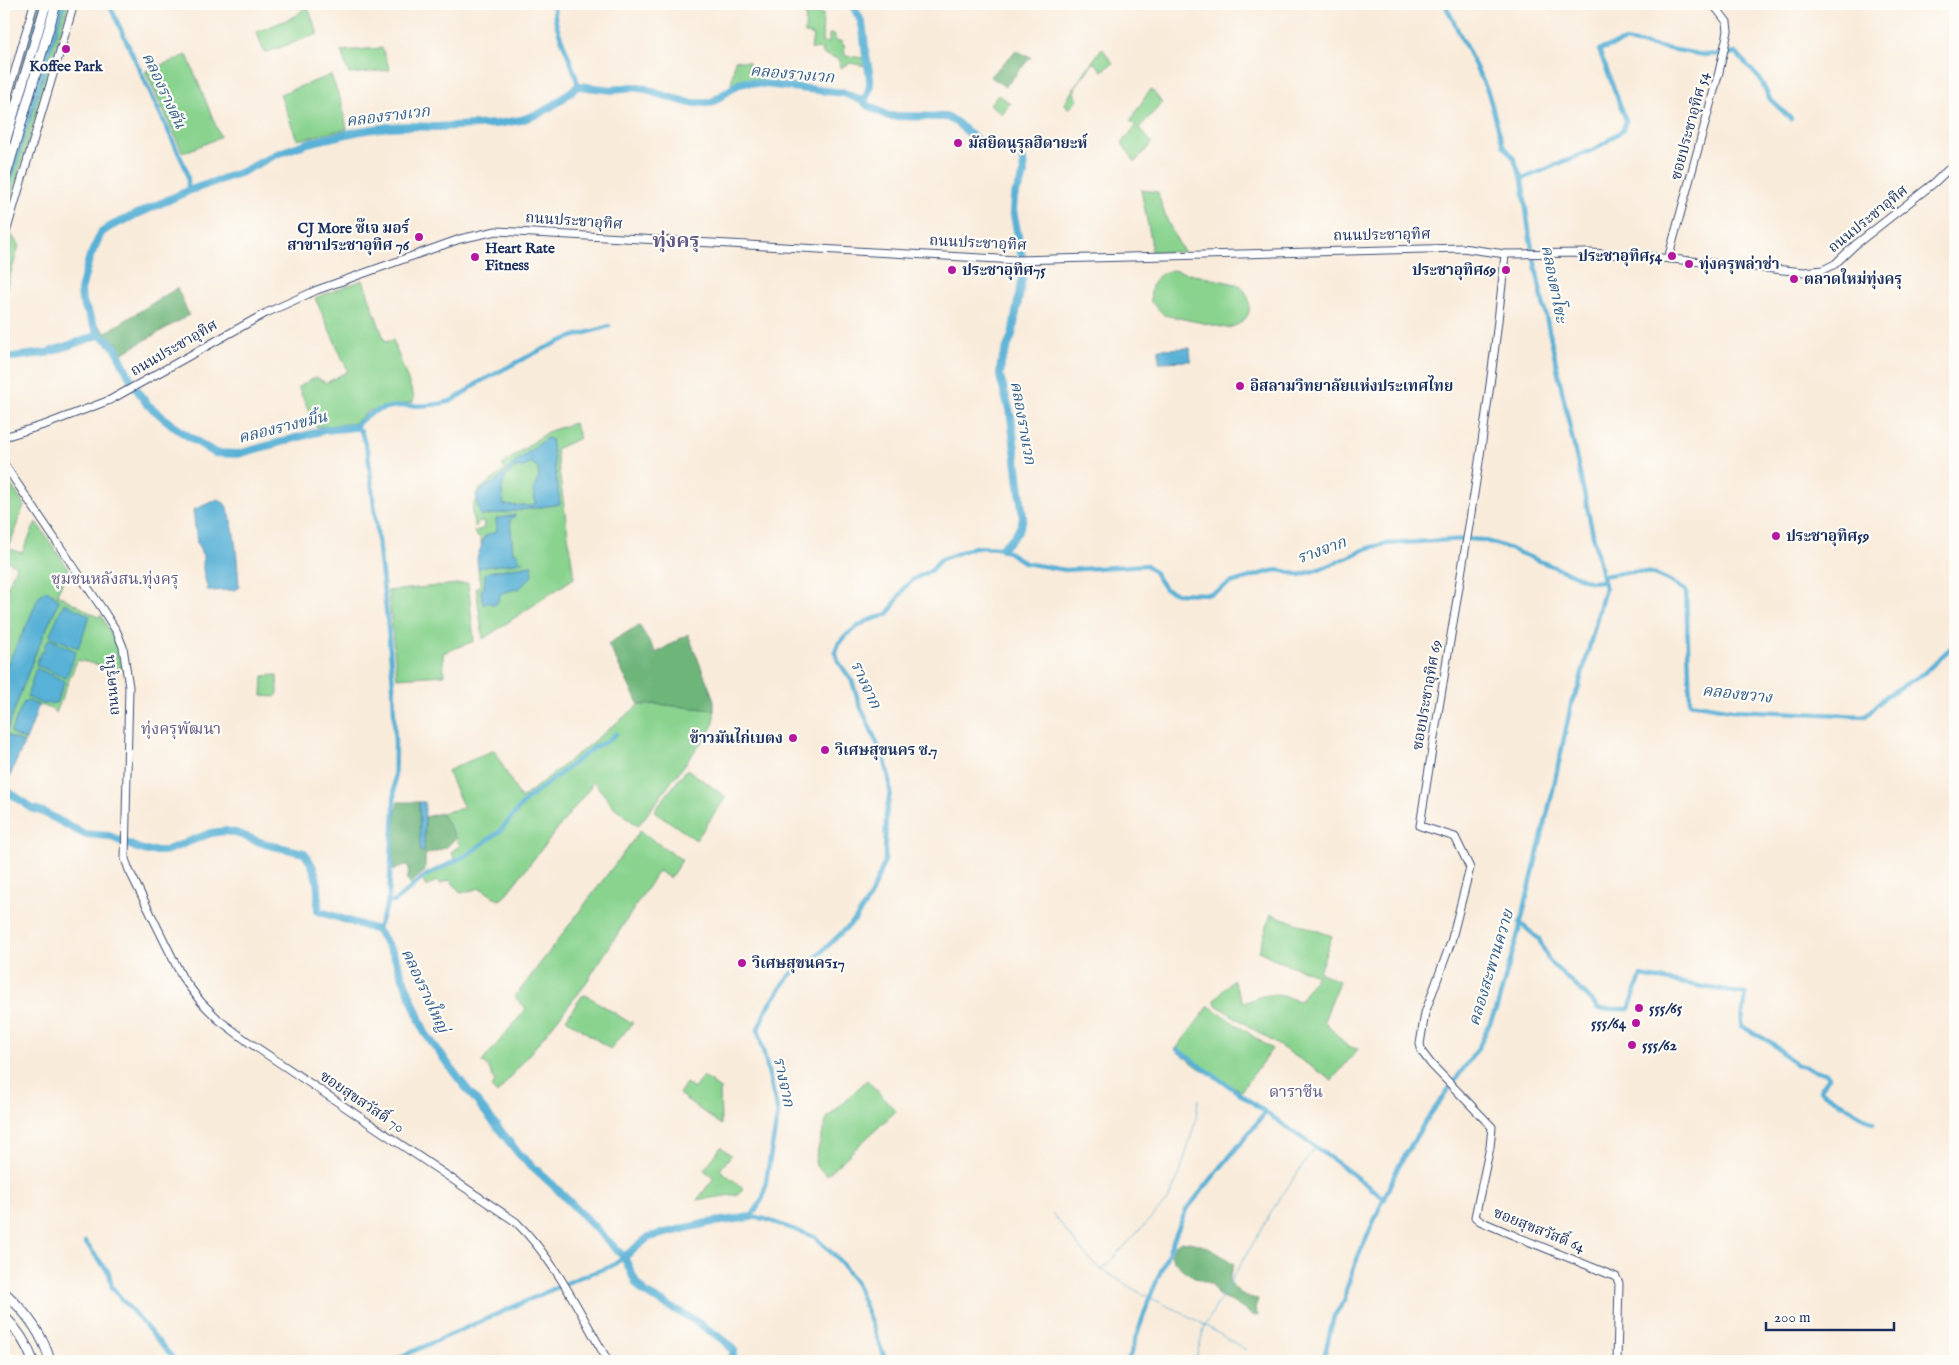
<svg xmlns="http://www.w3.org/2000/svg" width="1959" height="1365" viewBox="0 0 1959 1365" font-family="'IM FELL English','Noto Serif Thai',serif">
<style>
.green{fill:#89d38f;stroke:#528176;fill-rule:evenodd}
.forest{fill:#6eb57a;stroke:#44726c}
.water{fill:#59b1d6;stroke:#3a709a;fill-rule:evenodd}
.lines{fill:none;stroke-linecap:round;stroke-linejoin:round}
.stream{stroke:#59b1d6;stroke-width:1}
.canal{stroke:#59b1d6;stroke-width:4.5}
.river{stroke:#59b1d6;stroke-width:8}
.secondary-casing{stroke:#3c4b71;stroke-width:9}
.highway-casing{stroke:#3c4b71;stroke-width:11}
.secondary{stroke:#fff;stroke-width:7}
.highway{stroke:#fff;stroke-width:9}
.poi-dot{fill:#b5179e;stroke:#fdfcf7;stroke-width:2}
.labels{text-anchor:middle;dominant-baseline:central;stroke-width:4.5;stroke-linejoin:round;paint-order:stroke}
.poi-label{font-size:15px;font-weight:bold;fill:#1b2f5e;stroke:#fdfcf7;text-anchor:start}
.street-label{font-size:15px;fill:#1b2f5e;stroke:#fdfcf7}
.water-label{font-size:16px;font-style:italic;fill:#315c88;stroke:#fdfcf7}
.neighbourhood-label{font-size:16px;fill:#625986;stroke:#fdfcf7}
.district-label{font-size:20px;font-weight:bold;fill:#625986;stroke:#fdfcf7}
</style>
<rect width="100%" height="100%" fill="#fdfcf7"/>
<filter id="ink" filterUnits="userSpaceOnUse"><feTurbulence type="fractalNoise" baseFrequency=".02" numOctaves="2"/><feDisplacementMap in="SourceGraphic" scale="10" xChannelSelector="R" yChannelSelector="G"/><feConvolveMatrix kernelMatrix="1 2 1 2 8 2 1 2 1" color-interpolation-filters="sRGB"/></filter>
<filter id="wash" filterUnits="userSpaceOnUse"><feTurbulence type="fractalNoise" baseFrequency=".0096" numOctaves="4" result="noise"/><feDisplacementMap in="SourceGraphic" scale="20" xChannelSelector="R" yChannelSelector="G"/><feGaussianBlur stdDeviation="1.12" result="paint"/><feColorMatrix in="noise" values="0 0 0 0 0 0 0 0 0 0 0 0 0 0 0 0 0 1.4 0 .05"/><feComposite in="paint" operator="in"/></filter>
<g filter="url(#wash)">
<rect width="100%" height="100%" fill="#f9ebda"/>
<path class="green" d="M39,4H69L4,223V124Z
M806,4H812L817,13L823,14L822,42L829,43V34L835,35V41H842V44L844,45L845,56L865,58L866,66L850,63L840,68L839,59L823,54V50L811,49L813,35L805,34Z
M307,5L318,34L264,53L257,32L296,16Z
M382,48L390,70L349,74L341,51Z
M1102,48L1113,63L1102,71L1094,62L1076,86L1074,93L1078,100L1069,109L1065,104L1074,87Z
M187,55L220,136L219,138L183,153L146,73V71Z
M12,58L4,88V66Z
M735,60L749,62V71L763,72V81L739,80L731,85Z
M331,75L342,104L347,129L297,140L280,94Z
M1152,90L1162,103L1139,128L1152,143L1135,162L1122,143L1136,126L1130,121L1149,91Z
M998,95L1010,103L1002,114L990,104Z
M1141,190L1158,192C1162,212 1173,234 1184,252H1151V240Z
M11,234L19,246L4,296V260Z
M1173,270L1240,285C1257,303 1251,324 1227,328L1164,315L1151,302C1149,284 1155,274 1173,270Z
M363,280L385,342L393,340L414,397L413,402L368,411L355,423L316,427L298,387L316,377L326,383L348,371L315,298Z
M574,423L580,438L556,449L574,578L483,639L476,587L480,586L478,568L522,562L513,554L510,520L515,515L496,519L497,532L485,536L481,545V538L476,536L474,531L483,529L484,522H480L475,527C472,517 470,509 476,500L480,514L482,516L560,504L551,439L547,438L511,466L503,476L476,494L480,489L505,470L502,465L547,432ZM532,565L520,588L501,593L497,602H487L484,604V588L488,572Z
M532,462L538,469L539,477L533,491L536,503L531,506C522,504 514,507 504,505C497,478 507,470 532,462Z
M4,474L24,505L4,561Z
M36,522L68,568L57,594L98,617L101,615L118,647L122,670L77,660L56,713L53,710L41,705L40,707L35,703L13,735L26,740L24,743L8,736L6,733L35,654L59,601L53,593L26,627L4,670V597L16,566L6,560L10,549L22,553ZM55,677L65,681L36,701L32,698Z
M468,583L474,641L443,653L444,675L397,678L388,591Z
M277,675L278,694L275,697L262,696L263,676Z
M657,704L714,710V723L707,735L638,826L614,807L593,781L589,789L503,898L499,900L480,888L461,893L450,880L439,884L436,881L427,887L421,878L429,872L455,860L451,852L460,845L441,813L464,808L447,771L494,750L521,799L639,705Z
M687,769L726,797L696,840L654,811Z
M640,831L682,860L670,878L658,871L582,989L497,1094L491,1088L495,1082L489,1068L482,1062L526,1009L515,997Z
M1271,914L1332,936L1319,972L1339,981L1324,1021L1347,1046L1358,1049L1332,1080L1216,1005L1214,1000L1233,980L1243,1002C1249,1002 1253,999 1259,997C1274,992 1286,997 1300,1001L1317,975L1278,961L1259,951Z
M586,995L627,1021L633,1023L610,1049L566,1019L582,996Z
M1209,1006L1272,1049L1241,1091L1199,1068L1175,1050Z
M703,1076L720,1089L721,1125L679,1094L686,1083L694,1089Z
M867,1080L896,1111L827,1175L816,1166L815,1160L827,1118Z
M721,1147L731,1155L720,1170L743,1188L739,1194L697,1200L714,1178L704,1170Z"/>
<path class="forest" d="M1016,51L1031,57L1005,87L990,76Z
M177,288L189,315L123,353L119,345L99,331V325L105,333Z
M639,625L656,653L688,634L714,700V710L657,704L639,705L608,644Z
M398,802H419L421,852H424L425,817L441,813L456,838L447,847L425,855V871L410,884L406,878L408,877L409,868L407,865L401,866L394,871L392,840Z
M1181,1241C1202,1242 1217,1252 1234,1264L1229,1281C1237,1292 1244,1297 1258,1299L1255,1308L1258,1316L1252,1315L1234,1303L1218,1295L1212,1284C1197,1279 1177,1270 1171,1255L1175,1245Z"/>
<path class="water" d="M41,4H65L4,207V131Z
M1190,348L1191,361L1159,362V349Z
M547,438L551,439L560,504L481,516L480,514L476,494L503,476L511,466ZM532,462L538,469L539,477L533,491L536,503L531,506C522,504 513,507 504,505C500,489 502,477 516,467C523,469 527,466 532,462Z
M218,499C221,501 223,502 225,504C235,518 238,569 239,587L234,590L208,591L203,570V556L197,543L193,510Z
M516,515L510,520L513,553H517L520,561L523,562L478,568L477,558L485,536L497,531L496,519Z
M532,565V576L520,588L501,593L497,603L494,605L487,602L483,605L481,590L484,588L485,574L488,572Z
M44,591H49L59,601L35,654L6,732L8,736L24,743L10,776L4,774V670L26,627L38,598Z
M64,603L90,616L78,648L51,637L50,634Z
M49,639L76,651L66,678L36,665L41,652H45L44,647Z
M36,668L65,681L56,703L42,704L27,697Z
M29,701L38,705L35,717L26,740L13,735L11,731L24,702Z
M419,802H425L424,852H420Z"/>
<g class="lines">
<path class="stream" d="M1053,1214L1086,1256L1102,1270L1137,1291L1196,1320L1246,1350
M1102,1270L1168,1200L1180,1173L1196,1120L1198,1100
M1195,1361L1205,1325L1275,1206L1315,1147"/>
<path class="canal" d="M109,4L186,169L188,179V191
M554,4C553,32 573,58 578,86
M1952,4L1955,6
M1728,54L1736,53L1760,79L1770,99L1791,119
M1522,179L1597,148L1623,130L1626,120L1599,50L1625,41L1704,55L1720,54
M1602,576C1643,569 1651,568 1686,591L1690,703L1732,710L1866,716L1886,696L1923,674L1955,644
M387,902H394L425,876L467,855L500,831L526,800L596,746L606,742L616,734
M1520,923L1539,939L1548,959L1552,964L1591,1000L1598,1009H1629L1641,976L1745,994L1746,995L1741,1026L1772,1043L1795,1064L1827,1074L1829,1077L1820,1090L1873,1123
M377,930L387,905L389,894L394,812L395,744L393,685L388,627L368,453L361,431L355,427C381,395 415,412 448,402C461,398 471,386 483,380C511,366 539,349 569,338C582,333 596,331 609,326
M1178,1050L1339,1164L1385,1199
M85,1242L109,1273L112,1287L120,1297L176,1361
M391,1361L578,1278L612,1266L624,1257
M886,1361L855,1281L837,1258L815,1237L765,1219L751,1217L763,1198L778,1113L758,1029L766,1010L789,976L798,969L811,962L855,920L869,899L885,861L886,815L890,792L889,777L885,761L859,703L852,681L838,661L835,652L838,644L845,636L857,627L867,621L888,614L905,587L914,579L930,571L940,560L974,547L1002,548L1025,563L1065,570L1147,565L1154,572L1165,589L1176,593L1209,594L1219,590L1230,583L1271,571L1280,570L1300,575L1326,567L1368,548L1385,544L1466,539L1483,540L1505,547L1591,582L1603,581
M1128,1361L1150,1297L1186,1210L1266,1112
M1323,1361L1334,1316L1345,1300L1346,1290L1357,1259L1398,1167L1425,1122L1479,1047L1497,1007L1519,930L1553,790L1572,701L1578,689L1605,588L1603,581L1541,293L1530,238L1522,179L1513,157L1503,145L1488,92L1445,4"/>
<path class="river" d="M852,4C855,10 858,15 861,21C864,31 864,39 865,48C866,65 877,85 863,101
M99,335L82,301L81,290L89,259L96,244L101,233L111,226L188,191L242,172L277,154L308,143L360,131L389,127L409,126L436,127L496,124L521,120L541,113L558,102L578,86L613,90L631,87L646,89L658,94L690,103H711L737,85L745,82L844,93L863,101L867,105L888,116L946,117L956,122L978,141L985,145H998L1015,149L1023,160L1024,175L1014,197L1013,210L1024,268L1012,335L1001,363L1000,376L1011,417L1023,517C1021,532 1012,539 1002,548
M4,358L46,353L99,335L108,340L116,349L133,384L147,404L177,429L215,453L238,454L325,430L355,427
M4,790L15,796L31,808L43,812L84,834L109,836L137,848L147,851H165L211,833L225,831L236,833L265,844L304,853C319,872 319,887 318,911L377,930L393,953L425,1033L459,1079L519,1154L554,1186L624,1257L636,1283L645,1293L694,1320L726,1342L734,1351L731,1361
M624,1257L649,1237L707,1223L751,1217"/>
</g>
</g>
<g filter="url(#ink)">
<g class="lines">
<g class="secondary-casing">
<path id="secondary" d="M4,109L34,4
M4,239L74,4
M1505,254C1487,447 1449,635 1420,826L1455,837L1470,868L1451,942L1425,1013L1420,1044L1422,1052L1431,1064L1492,1127L1490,1147L1475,1217L1480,1221L1508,1233L1616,1277L1619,1283L1617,1361
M1668,259L1719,72L1728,31L1727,22L1713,4
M4,437L47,424L110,400L266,313L317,290L460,239L496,231L1017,260L1462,248L1505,254L1590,253L1641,256L1804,272L1823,270L1835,264L1855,245L1934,183L1955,163
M4,464L101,607L117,632L123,647L129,687L125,859L129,870L182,977L201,1002L219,1020L247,1041L516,1222C556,1261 580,1313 608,1361"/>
</g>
<g class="highway-casing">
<path id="highway" d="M4,146L46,4
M4,182L56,4
M4,1292C25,1311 43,1334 50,1361
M4,1316C17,1329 27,1344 33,1361"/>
</g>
<use href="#secondary" class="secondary"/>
<use href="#highway" class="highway"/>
</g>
</g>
<g class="poi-dot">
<circle cx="66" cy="49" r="5"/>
<circle cx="958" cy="143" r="5"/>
<circle cx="419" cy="237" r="5"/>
<circle cx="1672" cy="256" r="5"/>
<circle cx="475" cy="257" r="5"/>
<circle cx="1689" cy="264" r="5"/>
<circle cx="952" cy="270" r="5"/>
<circle cx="1506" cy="270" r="5"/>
<circle cx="1794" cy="279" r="5"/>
<circle cx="1240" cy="386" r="5"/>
<circle cx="1776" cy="536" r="5"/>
<circle cx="793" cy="738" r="5"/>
<circle cx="825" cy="750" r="5"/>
<circle cx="742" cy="963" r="5"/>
<circle cx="1639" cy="1008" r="5"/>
<circle cx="1636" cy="1023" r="5"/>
<circle cx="1632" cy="1045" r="5"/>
</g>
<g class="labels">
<g class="poi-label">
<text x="66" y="66" text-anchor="middle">Koffee Park</text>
<text x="968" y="143">มัสยิดนูรุลฮิดายะห์</text>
<text x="409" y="228" text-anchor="end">CJ More ซ๊เจ มอร์<tspan x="409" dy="17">สาขาประชาอุทิศ 76</tspan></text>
<text x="485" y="248">Heart Rate<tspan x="485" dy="17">Fitness</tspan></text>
<text x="1662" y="256" text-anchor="end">ประชาอุทิศ54</text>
<text x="1699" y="264">ทุ่งครุพล่าช่า</text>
<text x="962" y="270">ประชาอุทิศ75</text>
<text x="1496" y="270" text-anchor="end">ประชาอุทิศ69</text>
<text x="1804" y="279">ตลาดใหม่ทุ่งครุ</text>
<text x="1250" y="386">อิสลามวิทยาลัยแห่งประเทศไทย</text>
<text x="1786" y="536">ประชาอุทิศ59</text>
<text x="783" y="738" text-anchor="end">ข้าวมันไก่เบตง</text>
<text x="835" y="750">วิเศษสุขนคร ซ.7</text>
<text x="752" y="963">วิเศษสุขนคร17</text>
<text x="1649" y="1008">555/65</text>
<text x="1626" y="1023" text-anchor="end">555/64</text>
<text x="1642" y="1045">555/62</text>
</g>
<g class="street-label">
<text transform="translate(1690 126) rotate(-75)">ซอยประชาอุทิศ 54</text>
<text transform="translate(1868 219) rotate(-39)">ถนนประชาอุทิศ</text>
<text transform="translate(574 221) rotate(4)">ถนนประชาอุทิศ</text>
<text transform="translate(1382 235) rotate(-1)">ถนนประชาอุทิศ</text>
<text transform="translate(978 243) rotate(3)">ถนนประชาอุทิศ</text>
<text transform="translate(174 348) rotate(-30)">ถนนประชาอุทิศ</text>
<text transform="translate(112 685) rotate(-95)">ถนนครุใน</text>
<text transform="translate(1427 695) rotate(-80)">ซอยประชาอุทิศ 69</text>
<text transform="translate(362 1102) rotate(34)">ซอยสุขสวัสดิ์ 70</text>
<text transform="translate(1539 1230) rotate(22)">ซอยสุขสวัสดิ์ 64</text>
</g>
<g class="water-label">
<text transform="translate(792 75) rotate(5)">คลองรางเวก</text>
<text transform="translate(163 91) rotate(65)">คลองรางตัน</text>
<text transform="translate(388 117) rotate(-7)">คลองรางเวก</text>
<text transform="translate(1553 284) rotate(79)">คลองตาโซะ</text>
<text transform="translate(1022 423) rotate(80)">คลองรางเวก</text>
<text transform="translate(283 428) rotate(-14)">คลองรางขมิ้น</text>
<text transform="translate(1322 551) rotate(-20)">รางจาก</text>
<text transform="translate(865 685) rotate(65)">รางจาก</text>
<text transform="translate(1737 695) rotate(6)">คลองขวาง</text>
<text transform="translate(1492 968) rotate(-73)">คลองสะพานควาย</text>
<text transform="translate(424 991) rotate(65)">คลองรางใหญ่</text>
<text transform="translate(783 1082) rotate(78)">รางจาก</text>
</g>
<g class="neighbourhood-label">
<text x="115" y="580">ชุมชนหลังสน.ทุ่งครุ</text>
<text x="181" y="730">ทุ่งครุพัฒนา</text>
<text x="1296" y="1093">ดาราซีน</text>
</g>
<g class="district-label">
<text x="676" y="241">ทุ่งครุ</text>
</g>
</g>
<rect width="1959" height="1365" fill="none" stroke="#fdfcf7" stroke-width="20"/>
<path d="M1766 1322v8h128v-8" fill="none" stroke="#1b2f5e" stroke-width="2.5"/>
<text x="1774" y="1322" font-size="15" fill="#1b2f5e" stroke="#fdfcf7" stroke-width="4" paint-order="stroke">200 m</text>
</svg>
